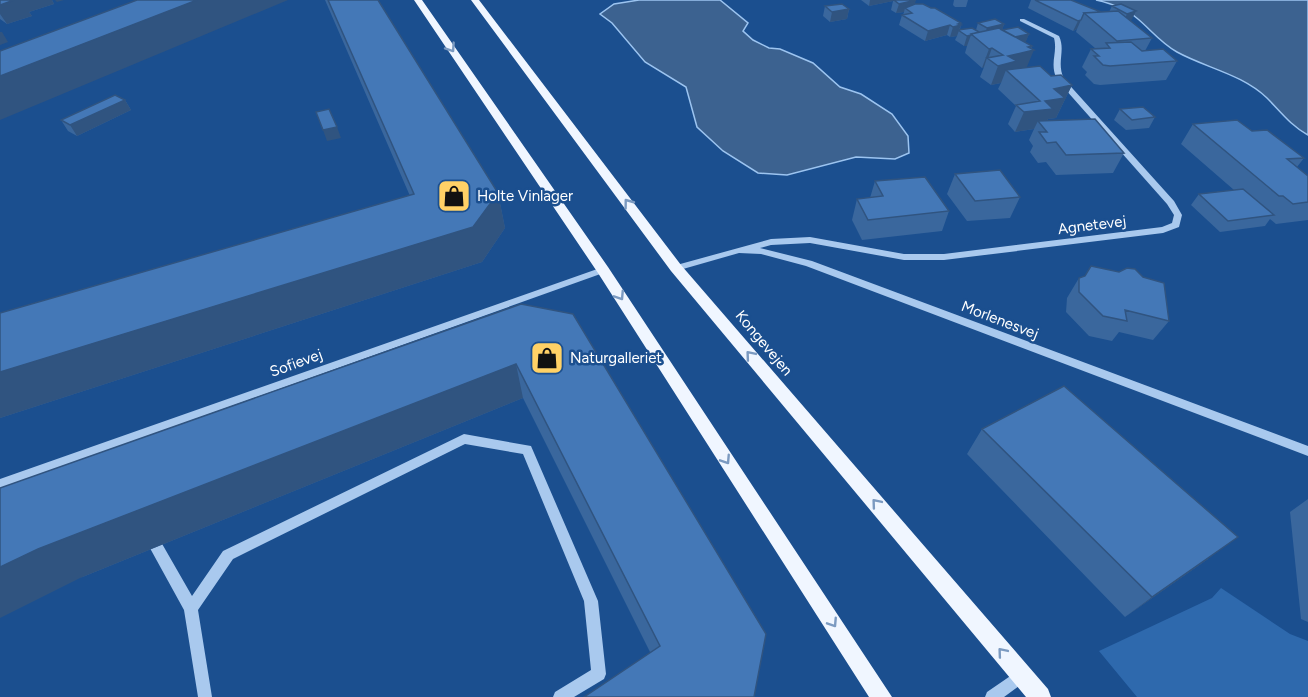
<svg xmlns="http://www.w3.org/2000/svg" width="1308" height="697" viewBox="0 0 1308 697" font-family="Figtree,sans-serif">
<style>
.green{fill:#2e69ad}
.water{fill:#3c6290;stroke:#9cc4f0;stroke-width:1.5}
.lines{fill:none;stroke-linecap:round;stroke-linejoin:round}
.minor{fill:#a9c9ee;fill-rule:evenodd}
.major{fill:#f0f6ff;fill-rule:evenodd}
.wall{fill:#3a679d}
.shaded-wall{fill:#305480}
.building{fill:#4478b7;stroke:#305480;stroke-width:1.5}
.oneway{stroke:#7b9ac1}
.labels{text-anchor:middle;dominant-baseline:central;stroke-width:5;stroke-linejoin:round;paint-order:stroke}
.poi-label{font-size:15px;fill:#fff;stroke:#1b4f8f;text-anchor:start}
.street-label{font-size:15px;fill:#fff;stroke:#1b4f8f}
</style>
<rect width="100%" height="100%" fill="#1b4f8f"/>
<path class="green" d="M1221,588L1290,634L1308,641V697H1137L1099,651L1212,598Z"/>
<path class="water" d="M639,0H720L748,23L743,31L753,40L769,48L780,49L813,63L840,87L861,94L892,114L908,136L909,153L895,159L856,157L787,175L758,173L723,151L697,127L686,87L645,62L612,23L600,14L614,4Z
M1096,0H1308V135C1291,126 1280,111 1267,98C1242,74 1206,68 1177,52C1161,43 1151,30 1138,19C1127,9 1110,3 1096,0Z"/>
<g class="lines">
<path class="minor" d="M1020,19H1024L1059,36C1066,51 1056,62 1064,79L1174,201L1182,215L1179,227L1163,233L944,260H904L810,243L771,245L760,248L812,261L1308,446V456L806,266L761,254L739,253L676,271L673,270L671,268L673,266L771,239L810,237L904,254H944L1162,227L1172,223L1174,215L1167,204L1057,80C1049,62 1058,54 1054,38L1020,21Z
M603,267L608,270L606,272L0,489V479Z
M464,434L531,446L598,601L606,674L604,679L574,697H553L555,692L591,670L584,601L523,454L465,444L233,559L198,610L212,697H198L184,610L151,550L149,546L151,542L156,540L161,542L192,596L223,551Z
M1022,668L1027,670L1029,675L1027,680L1004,697H985L987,692Z"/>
<path class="major" d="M414,0H422L608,267L892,697H869L598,273Z
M471,0H479L681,265L1048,689L1051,697H1026L671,271Z"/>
</g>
<path class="wall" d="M0,0H52L54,4L29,12L32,16L7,24L0,19Z
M325,0H378L498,193L505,228L482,262L0,418V313L410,196Z
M861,0H915L914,4L931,8L961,23L960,30H976L978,23L1004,24L1002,30L1029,34L1025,42L1032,46L1026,67L1072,85L1056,118L1048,119V120L1124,153L1113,173L1056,175L1046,162L1038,163L1030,152L1033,146L1029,140L1034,129L1015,132L1008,124L1016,106L998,89L1001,83L991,85L980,77L984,67L982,68L965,53L967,46H964L955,40L957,36L950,37L947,35L925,41L899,25L902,15H903L904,12L896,13L891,10L893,1L869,6Z
M954,0H968L966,7H955L953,5Z
M1031,0H1071L1101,12H1109L1112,6L1136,11L1130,21L1152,38L1145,51L1177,61L1166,80L1100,85L1094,84L1085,75L1087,72L1082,67L1091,49L1095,48L1076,32L1077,29L1073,31L1028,8Z
M825,6L849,9L847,19L830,22L823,16Z
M125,100L131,110L77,136L68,131L61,120Z
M1120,109L1155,117L1149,128L1126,130L1114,120Z
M1193,124L1252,131L1304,158L1297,167L1308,176V220L1276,224L1270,219L1265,226L1220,232L1191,205L1199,194L1234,190L1181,144Z
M955,174L1020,197L1010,218L967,221L947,194Z
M875,181L949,211L942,231L862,240L852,220L857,199L870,198Z
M1079,278L1169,321L1153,340L1119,332L1112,341L1089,336L1066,312L1067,298Z
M573,314L766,634L650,652L523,398L80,578Z
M982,429L1208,559L1125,617L967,454Z
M1308,499V622L1301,619L1290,512Z"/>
<path class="shaded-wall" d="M14,0H52L54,4L29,12L32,16L7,24L0,14V5Z
M55,0H64L57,2Z
M197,0H288L0,120V76Z
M870,0H898L869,6Z
M916,0L913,10L905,8L904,12L896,13L899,4Z
M849,9L847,19L830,22L832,12Z
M1136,11L1131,21L1122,24L1127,14Z
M1081,20L1077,29L1073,31L1078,21Z
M961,23L960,26L961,25L957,36L950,37L953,27L958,24Z
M1004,24L1001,34L983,38L987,28Z
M950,25L947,35L925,41L928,31Z
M0,32H2L8,42L0,45Z
M1029,34L1025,44L1006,39Z
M971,35L967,46H964L967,36Z
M1032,46L1030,51L1034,50L1026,69L1006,70L1001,83L991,85L998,66L1008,56Z
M992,48L988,59L987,58L984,67L982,68L989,49Z
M1072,85L1056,118L1048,119L1044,128L1038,121L1034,129L1015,132L1024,112L1045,101L1054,89Z
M125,100L131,110L77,136L70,125Z
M337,127L341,138L327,141L323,130Z
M498,193L505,228L482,262L0,418V372Z
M516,364L523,398L80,578L0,618V567L38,549Z
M1238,537L1208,559L1125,617L1152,597Z"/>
<path class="building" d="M0,0H14L0,5Z
M137,0H197L0,76V51Z
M328,0H378L498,193L473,227L0,372V313L414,194Z
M894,0H916L899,4Z
M1035,0H1071L1101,12L1084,13L1081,20L1078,21Z
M842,4L849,9L832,12L825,6Z
M915,4H923L931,8H935L961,23L958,24L961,25L953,27L950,25L928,31L902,15L912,13L905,8Z
M1121,4L1136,11L1127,14L1112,6Z
M1118,11L1152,38L1117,41L1084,13Z
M995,19L1004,24L987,28L978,23Z
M1018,27L1029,34L1015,37L1002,30Z
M972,28L979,32L971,34V35L967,36L958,30Z
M999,28L1032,46L1028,47L1034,50L1008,56L1017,61L998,66L987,58L1003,55L992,48L989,49L971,34Z
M1131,42L1142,51L1163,49L1177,61L1110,66L1103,65L1094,56H1099L1091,49L1110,48L1106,43Z
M1040,66L1051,76L1061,75L1072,85L1054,89L1065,98L1045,101L1053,109L1024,112L1016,105L1040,101L1006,70Z
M115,95L125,100L70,125L61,120Z
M1143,107L1155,117L1132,120L1120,109Z
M329,109L337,127L323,130L316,112Z
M1095,119L1124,153L1066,155L1056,142L1047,143L1039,132H1047L1038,121Z
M1237,120L1252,131L1267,130L1304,158L1287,159L1308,176V202L1293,204L1283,196H1279L1193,124Z
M1000,170L1020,197L975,201L955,174Z
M925,177L949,211L868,220L857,199L883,196L875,181Z
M1243,189L1274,215L1228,221L1199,194Z
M1091,266L1119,272L1127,268L1135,269L1143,277L1164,283L1169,321L1125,310L1127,321L1103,316L1079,292V278L1085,276Z
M521,304L573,314L766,634L754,697H584L660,646L516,364L38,549L0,567V488Z
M1064,386L1238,537L1152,597L982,429Z"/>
<defs><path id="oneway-chevron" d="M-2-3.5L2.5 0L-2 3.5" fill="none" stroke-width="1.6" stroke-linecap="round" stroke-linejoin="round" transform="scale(1.5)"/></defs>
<g class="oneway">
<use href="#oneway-chevron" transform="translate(451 48) rotate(56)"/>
<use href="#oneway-chevron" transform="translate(628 203) rotate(-127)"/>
<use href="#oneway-chevron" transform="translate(620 296) rotate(57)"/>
<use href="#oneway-chevron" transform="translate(750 355) rotate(-130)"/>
<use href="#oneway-chevron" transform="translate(726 460) rotate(57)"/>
<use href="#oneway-chevron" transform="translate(876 503) rotate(-130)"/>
<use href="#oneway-chevron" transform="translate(833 623) rotate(57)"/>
<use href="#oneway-chevron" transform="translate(1002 652) rotate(-130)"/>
</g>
<defs>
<g id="shop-square" transform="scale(1.725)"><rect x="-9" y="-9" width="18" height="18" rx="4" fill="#ffd166" stroke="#1b4f8f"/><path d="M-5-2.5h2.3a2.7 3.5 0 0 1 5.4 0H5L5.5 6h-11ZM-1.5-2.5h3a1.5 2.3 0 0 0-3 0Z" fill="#111"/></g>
</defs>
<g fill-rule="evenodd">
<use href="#shop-square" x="454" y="196"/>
<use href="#shop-square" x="547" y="358"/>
</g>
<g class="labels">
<g class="poi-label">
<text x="477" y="196">Holte Vinlager</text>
<text x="570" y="358">Naturgalleriet</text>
</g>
<g class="street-label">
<text transform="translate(1092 225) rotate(-7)">Agnetevej</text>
<text transform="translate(1000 320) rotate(21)">Morlenesvej</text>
<text transform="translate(764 343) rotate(50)">Kongevejen</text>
<text transform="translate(296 363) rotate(-20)">Sofievej</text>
</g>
</g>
</svg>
